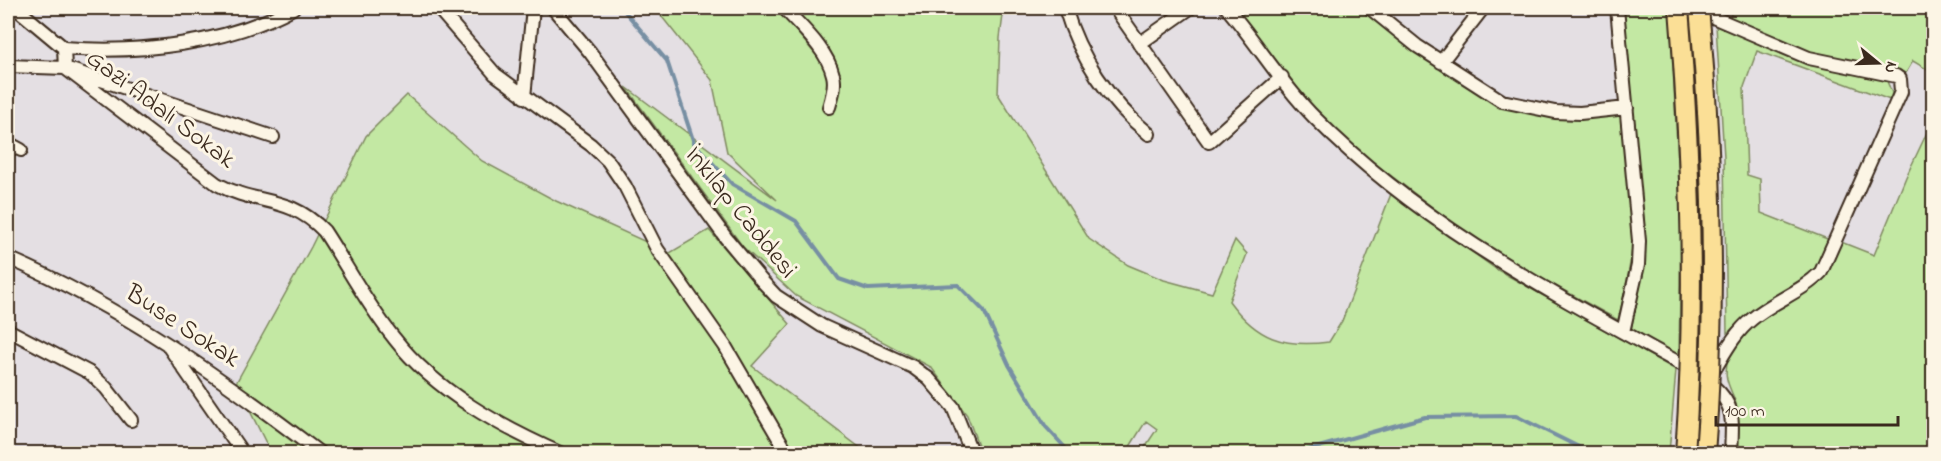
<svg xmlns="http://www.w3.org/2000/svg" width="1941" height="461" viewBox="0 0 1941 461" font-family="'Indie Flower',sans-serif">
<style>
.green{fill:#c3e8a3;stroke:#7f8960;stroke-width:1.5}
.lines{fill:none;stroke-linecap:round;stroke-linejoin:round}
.stream{stroke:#778fa3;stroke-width:4}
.minor-casing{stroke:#3b2a1e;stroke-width:16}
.minor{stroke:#fcf5e5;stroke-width:12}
.highway-bridge-casing{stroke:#3b2a1e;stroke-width:22;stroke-linecap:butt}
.highway-bridge{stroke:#fbdf96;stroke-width:18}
.labels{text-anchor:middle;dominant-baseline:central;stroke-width:6;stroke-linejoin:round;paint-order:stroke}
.street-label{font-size:26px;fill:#3b2a1e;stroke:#fcf5e5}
</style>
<rect width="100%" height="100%" fill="#e4dfe3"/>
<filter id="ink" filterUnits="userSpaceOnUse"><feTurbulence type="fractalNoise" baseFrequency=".0167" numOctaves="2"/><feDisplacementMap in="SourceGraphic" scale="12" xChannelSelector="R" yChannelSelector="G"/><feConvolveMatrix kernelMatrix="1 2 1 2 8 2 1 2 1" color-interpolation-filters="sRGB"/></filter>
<g filter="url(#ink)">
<path class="green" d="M655,8H777L839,83L788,8H1004L1000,38L998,94L1089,239L1128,265L1164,280L1212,293L1235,240L1247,254L1229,301C1257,339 1284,348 1329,342L1342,321L1391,194L1496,269L1676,370L1669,453H1141L1157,429L1146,421L1126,453H981L967,415L931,367L796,296L743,247L626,87L777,200L727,152L712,80Z
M1235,8H1364L1396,36L1442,70L1503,107L1621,113C1626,157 1635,203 1632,247C1630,272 1624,296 1618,320L1486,248L1360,152L1315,110Z
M1623,8H1670L1681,224L1679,356L1631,330L1644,262L1645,231Z
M1735,8H1933V73L1913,61L1906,73L1805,52L1728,19Z
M1716,25L1786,53L1886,79L1892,93L1890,100L1757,51L1744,87L1747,175L1760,179L1761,213L1830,240L1817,266L1807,277L1749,314L1727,333L1724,157Z
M407,95L482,161L556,201L670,253L709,230L790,324L752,366L867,453H271L236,383L311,247L366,136Z
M1933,120V453H1737C1738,439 1740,422 1737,407C1732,388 1722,382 1728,358C1740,316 1790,307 1819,282C1831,272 1835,256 1841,242L1874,255L1906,177Z"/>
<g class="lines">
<path class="stream" d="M622,8L667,61L694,143L732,184L796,221L839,279L868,289L958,285L984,311L1009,365L1046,427L1071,454
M1294,454L1425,417L1516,416L1593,454"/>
<g class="minor-casing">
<path id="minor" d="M16,8L64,48L65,68L217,184C257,206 288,194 324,231C347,266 367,305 394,338C436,392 501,427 562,454
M438,8L495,74L591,145L608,161L625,186L657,249L725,346L788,454
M553,8L590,52L726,238L761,280L776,296L822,326L913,367L929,379L953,407L972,454
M784,8C801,27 827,49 833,75C836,85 832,97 829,107
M1065,8C1079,56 1109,102 1149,134
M1115,8L1209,142L1282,77
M1227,8C1257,43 1282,85 1315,118C1427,231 1564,299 1701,375C1735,404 1733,410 1731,454
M1370,8L1417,46L1502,101L1555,112L1580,113L1627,108
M1617,8L1639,241L1638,265L1623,332
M1694,9L1809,58L1896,76L1900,79L1901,92L1821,272C1802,292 1773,301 1752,319C1734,333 1723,356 1711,375
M1139,44L1190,8
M64,48C140,54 226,44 293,8
M1441,62L1483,8
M8,66L65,68L273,137
M524,97L533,8
M8,143L21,150
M8,258C124,308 220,377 321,454
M8,330L90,373L106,388L131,420
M169,347L243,454"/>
</g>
<use href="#minor" class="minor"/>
<g class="highway-bridge-casing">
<path id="highway-bridge" d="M1679,8C1691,157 1696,304 1685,454
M1699,8C1713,157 1717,304 1705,454"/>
</g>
<use href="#highway-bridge" class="highway-bridge"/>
</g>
</g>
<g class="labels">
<g class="street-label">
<text transform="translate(160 110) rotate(37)">Gazi Adalı Sokak</text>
<text transform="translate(740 213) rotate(51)">İnkılap Caddesi</text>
<text transform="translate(182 327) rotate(33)">Buse Sokak</text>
</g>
</g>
<rect width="1941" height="461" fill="none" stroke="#fcf5e5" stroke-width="30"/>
<rect x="15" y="15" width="1911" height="431" fill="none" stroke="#3b2a1e" stroke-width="2" filter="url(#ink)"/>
<g transform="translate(1878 63) rotate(109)" stroke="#fcf5e5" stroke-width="4.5" paint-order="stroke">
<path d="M0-4.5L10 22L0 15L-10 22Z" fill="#3b2a1e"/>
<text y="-9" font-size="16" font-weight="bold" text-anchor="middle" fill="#3b2a1e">N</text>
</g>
<path d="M1716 416v9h182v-9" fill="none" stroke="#3b2a1e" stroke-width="3"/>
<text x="1725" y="416" font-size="18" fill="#3b2a1e" stroke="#fcf5e5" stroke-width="4.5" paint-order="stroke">100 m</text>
</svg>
